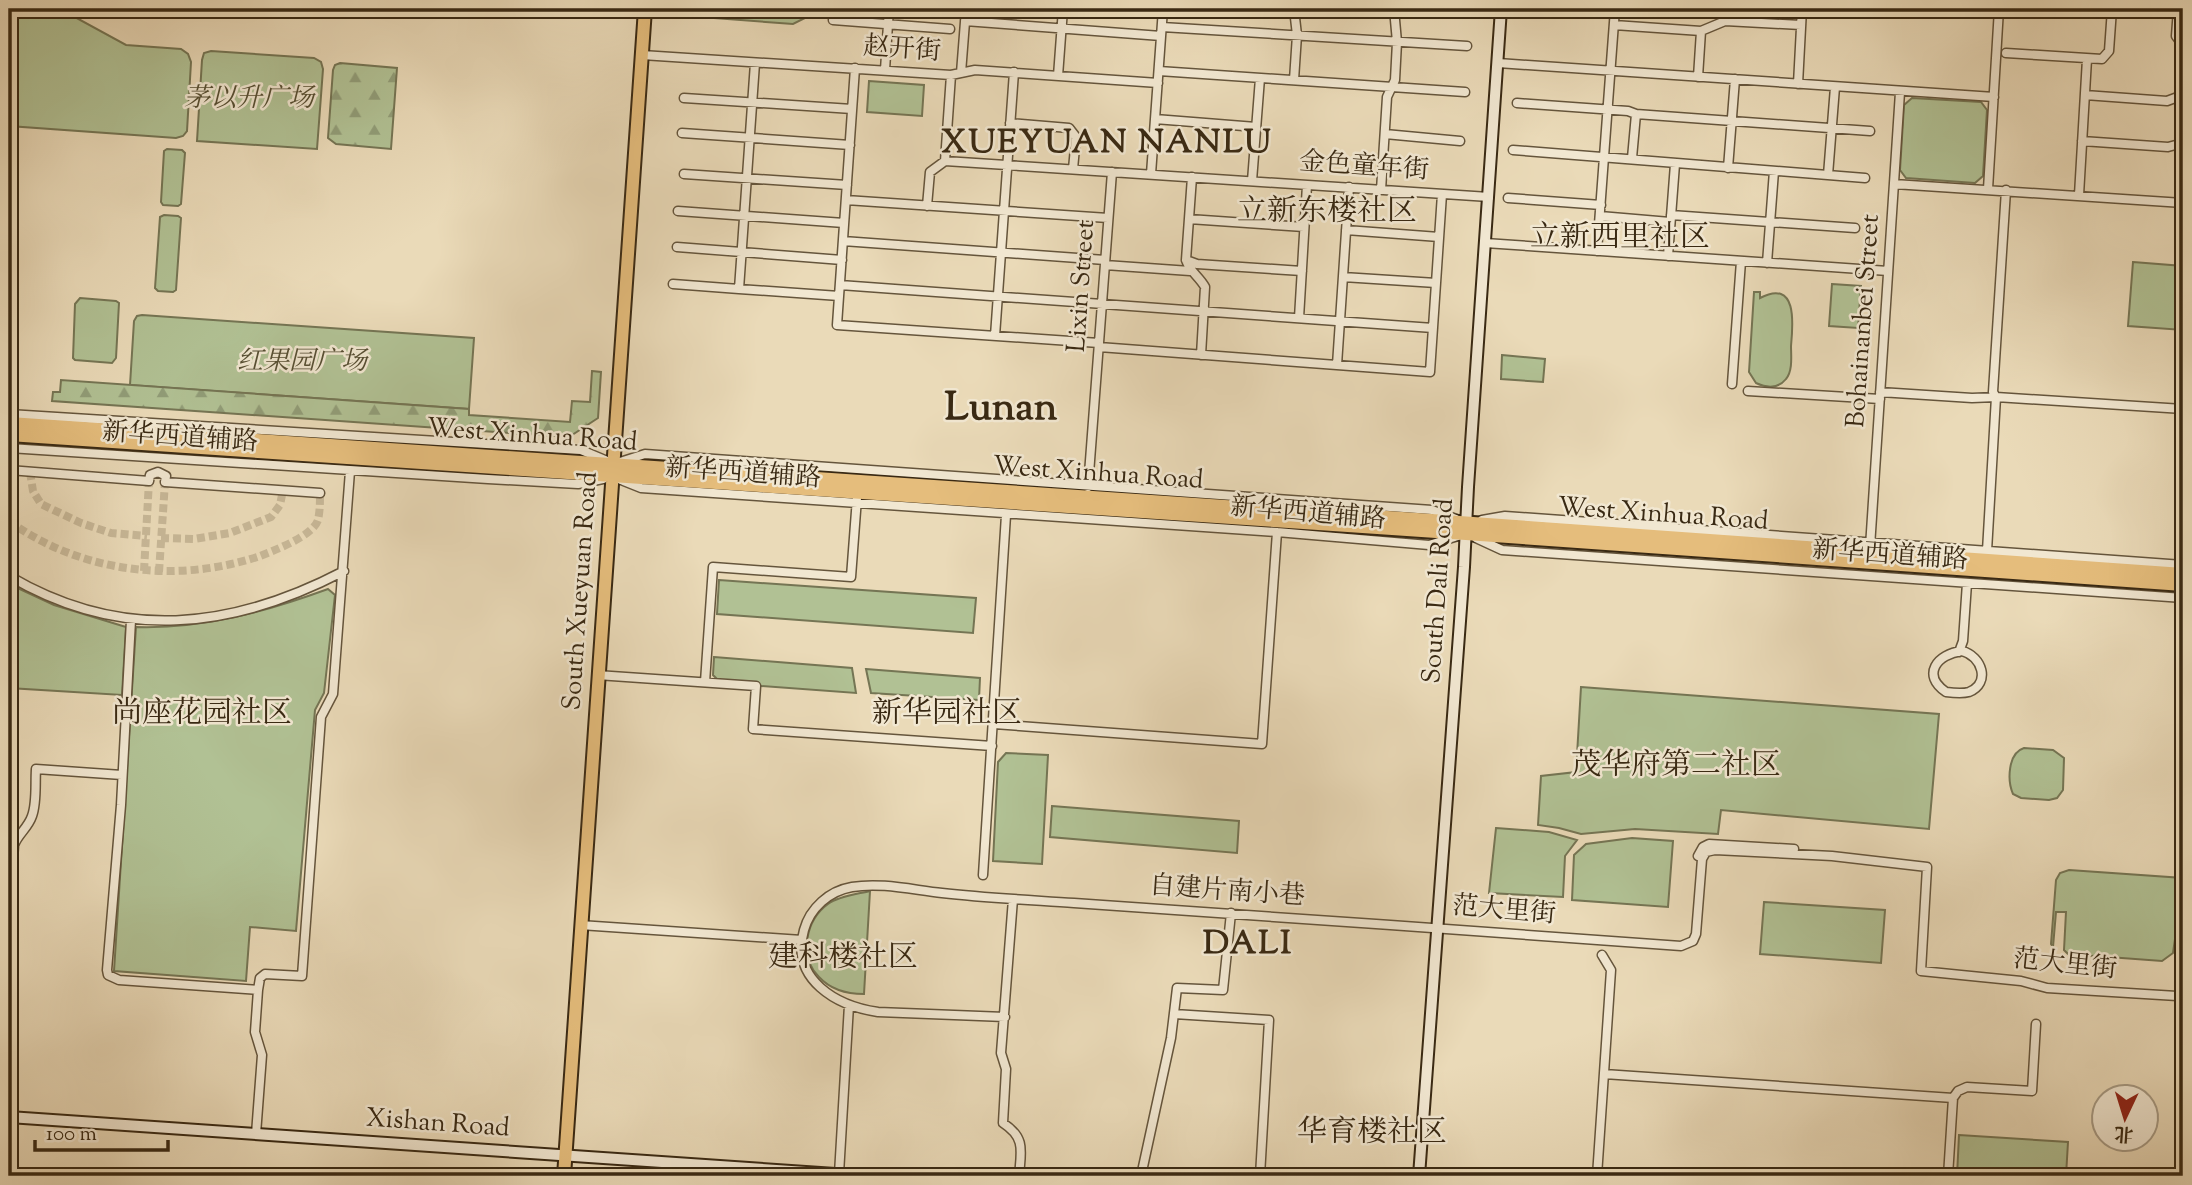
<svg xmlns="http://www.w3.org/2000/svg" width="2192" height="1185" viewBox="0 0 2192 1185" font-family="'Sorts Mill Goudy','Noto Serif SC',serif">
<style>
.green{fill:#b1c194;stroke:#757554;stroke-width:2}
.forest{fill:url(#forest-firs);stroke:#757554;stroke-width:2}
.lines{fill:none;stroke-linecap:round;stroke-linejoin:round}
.street-tunnel{stroke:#c7b797;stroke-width:8;stroke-dasharray:8 4;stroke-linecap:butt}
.street-casing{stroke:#65553c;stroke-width:11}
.secondary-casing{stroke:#392913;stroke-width:14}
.primary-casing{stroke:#392913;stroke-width:16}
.street{stroke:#f1e7d1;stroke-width:8}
.secondary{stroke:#f1e7d1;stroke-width:10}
.primary{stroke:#e5bd7c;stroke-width:12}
.labels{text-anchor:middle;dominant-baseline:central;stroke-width:5;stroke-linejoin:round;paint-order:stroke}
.street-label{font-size:26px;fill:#392913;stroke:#f1e7d1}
.park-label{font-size:26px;font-style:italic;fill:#574f33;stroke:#f1e7d1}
.quarter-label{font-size:30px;fill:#392913;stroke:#f1e7d1}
.district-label{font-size:33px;font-weight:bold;letter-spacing:2px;fill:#392913;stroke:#f1e7d1}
.town-label{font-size:40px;font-weight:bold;fill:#392913;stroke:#f1e7d1}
</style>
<defs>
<pattern id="forest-firs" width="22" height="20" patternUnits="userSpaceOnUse" patternTransform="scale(1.75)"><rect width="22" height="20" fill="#b1c194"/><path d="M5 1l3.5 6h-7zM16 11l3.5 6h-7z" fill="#919d78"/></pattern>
</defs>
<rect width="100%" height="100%" fill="#eadab8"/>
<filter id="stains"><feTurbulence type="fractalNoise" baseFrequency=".00286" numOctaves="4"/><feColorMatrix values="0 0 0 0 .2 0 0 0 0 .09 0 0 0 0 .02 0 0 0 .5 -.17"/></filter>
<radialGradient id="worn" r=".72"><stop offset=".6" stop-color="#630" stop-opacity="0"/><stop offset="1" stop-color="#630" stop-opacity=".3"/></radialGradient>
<path class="green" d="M693,9H811L807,17L793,24L714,18L701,15Z
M9,10L73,16L126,45L181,49L188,54L191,62L187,131L183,136L176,138L9,126Z
M211,51L314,58L321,62L323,69L317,149L197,141L202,60L204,53Z
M869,81L924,85L922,116L867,112Z
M1912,98L1981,102L1987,110L1983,176L1975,183L1906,178L1900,170L1904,105Z
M167,149L182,150L185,153L181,204L178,206L163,205L161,202L164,151Z
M164,215L178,216L181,218L176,290L173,292L158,291L155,288L160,217Z
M2133,262L2183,266V330L2128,326Z
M1832,284L1861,286L1858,328L1829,326Z
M1754,292H1760V298C1798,278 1793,325 1791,346C1791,355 1793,371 1786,379C1778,389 1767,388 1756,383L1749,372Z
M80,298L116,301L119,303L116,358L112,363L75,360L73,358L75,304Z
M142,315L474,338L469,409L130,385L134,321L137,316Z
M1502,355L1545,359L1543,382L1501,379Z
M719,580L976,598L973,633L717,614Z
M9,584L54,605L126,627L122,695L9,688Z
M328,589L335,595L324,693L315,710L296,931L250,927L246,981L114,971L136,627C203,629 265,612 328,589Z
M714,657L852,668L856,693L721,683L713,675Z
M866,669L980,678L979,700L871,693Z
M1581,687L1939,714L1929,829L1721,810L1718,834L1635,829L1581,834L1559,828L1538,825L1541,776L1576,772Z
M2024,748L2053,750L2064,758L2063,790L2057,798L2049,800L2021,798L2013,794C2007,780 2008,753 2024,748Z
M1006,753L1048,755L1042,864L993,861L998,762Z
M1052,806L1239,821L1237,853L1050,837Z
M1496,828L1549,832L1577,840L1565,856L1563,897L1489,893Z
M1632,838L1673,841L1668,907L1572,900L1574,855L1586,844Z
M2069,870L2183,878V919L2176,932L2173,953L2162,961L2068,954L2064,950L2066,912H2056L2053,947L2051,944L2056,880L2060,873Z
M870,891L864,994C848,994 831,990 819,977C798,956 806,920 828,904C839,896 858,894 870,891Z
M1764,902L1885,910L1881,963L1760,954Z
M1959,1135L2068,1142L2066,1176H1957Z"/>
<path class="forest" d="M340,63L397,68L391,149L336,144L328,138L333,70L335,65Z
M592,371L601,372L598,418L569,437L52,401L53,392H60L61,380L469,409V415L570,422L572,401L590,402Z"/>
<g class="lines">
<path class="street-tunnel" d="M30,472L33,491L41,504L81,523L111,533L147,536
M9,521C81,573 177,584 260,556C275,550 313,536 318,520C320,511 320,502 320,493
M161,538L194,539L230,533L271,517L280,505L283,490
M144,571L149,481
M159,572L165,482"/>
<g class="street-casing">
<path id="street" d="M2069,9L2112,10
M2178,9L2176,36L2179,40L2183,41
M833,20L950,29
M965,21L1161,36
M1614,25L1701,31L1725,21L1801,25
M1162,27L1467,46
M2006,53L2102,59L2109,51L2112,9
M642,55L951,75L975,70L1158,83
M755,63L739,289L839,296
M1498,63L1994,97
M855,68L837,325L1099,343
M885,70L889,9
M1159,71L1465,92
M961,73L966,9
M951,75L945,161L1489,197
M1058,76L1063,9
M1698,77L1701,31
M1294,80L1297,35L1294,9
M1798,84L1802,9
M2085,95L2167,101L2183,95
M684,98L852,109
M1517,103L1628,111L1636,114
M1155,119L1256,127
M1010,123L1069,128L1076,137L1073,169
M682,133L850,145
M1385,134L1460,141
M2082,141L2168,147L2183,143
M1513,150L1865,178
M1632,158L1636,114L1870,131
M1728,168L1735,79
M684,174L847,185
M1151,174L1163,9
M1828,175L1835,87
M1192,177L1186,260C1190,272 1199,276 1205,287L1201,355
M1252,181L1260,78
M1894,184L2183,203
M1988,189L1999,9
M1381,190L1387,97L1395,80L1397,42L1394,9
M2079,195L2087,59
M1508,198L1601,205
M846,200L1108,218
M927,206L930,172L945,161
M678,211L844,223
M1671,215L1855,228
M1600,216L1670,222
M1189,219L1304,227
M1346,230L1439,237
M843,241L1105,260
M1485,243L1888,271
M677,247L842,260
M1597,251L1615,9
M1668,256L1675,164
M1186,260L1197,264L1302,271
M1767,263L1774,171
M1105,265L1190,271
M1343,277L1436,283
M673,284L739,289
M840,285L1433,328
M1299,318L1307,185
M995,336L1014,72
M1099,347L1430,372L1442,194
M1337,365L1349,187
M1732,384L1741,261
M1748,391L1880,399
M1880,392L1972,398L1996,397L2183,409
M9,414L581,450L605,460
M9,448L488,479L578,484L603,479
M620,462L645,454L1432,510L1456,519
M9,470L149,481L150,475L158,472L166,476L165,482L320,493
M621,480L641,488L1277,532L1429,545L1458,536
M1088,487L1112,172
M1482,520L1505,516L2183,565
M1476,538L1502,550L2183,598
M1870,547L1900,92
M1987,551L1996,397L1993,392L2006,190
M9,576C121,642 231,630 344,571
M131,620L121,805L107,970L108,975L119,980L258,990L255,1032L262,1055L256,1134
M1962,651C1982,656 1991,683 1969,692C1962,694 1954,693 1946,692C1921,675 1937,654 1962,651Z
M1959,652L1963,641L1967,583
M597,675L756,686L753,729L992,746
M705,682L713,567L851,577L857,498
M994,724L1262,744L1277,532
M1698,856L1703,847L1709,844L1794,849
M983,875L1006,515
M1013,899L1001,1053L1006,1069L1003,1123C1026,1138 1021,1151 1019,1176
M9,919L14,845C18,834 28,828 32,816C37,803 35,784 36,769L122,775
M580,925L802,940
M258,990L260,978L265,974L302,976L321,717L333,694L350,471
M1174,1014L1269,1020L1260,1176
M1005,1017L878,1012C837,1006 790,980 804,930C810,908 829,891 852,887C881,882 913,890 942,893C986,898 1030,900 1074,903C1276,916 1479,932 1681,946L1693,941L1696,934L1702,859L1706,852L1715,850L1832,856L1927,867L1921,971L2021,981L2047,988L2177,996L2183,992
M1604,1074L1953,1098
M839,1174L849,1005
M1141,1176L1171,1038L1177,988L1223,990L1231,913
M1597,1176L1611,970L1602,955
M1948,1176L1953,1098L1958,1091L1967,1087L2032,1091L2036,1024"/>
</g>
<g class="secondary-casing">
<path id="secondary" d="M9,1117L865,1176
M1419,1176L1464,567L1468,487L1501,9"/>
</g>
<g class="primary-casing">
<path id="primary" d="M9,423L1431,520L2183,574
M9,435L1466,534L2183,585
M564,1176L645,9"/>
</g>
<use href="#street" class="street"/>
<use href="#secondary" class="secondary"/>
<use href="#primary" class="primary"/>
</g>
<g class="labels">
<g class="street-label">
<text transform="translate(902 50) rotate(4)">赵开街</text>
<text transform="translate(1364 167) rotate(4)">金色童年街</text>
<text transform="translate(1082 286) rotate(-86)">Lixin Street</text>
<text transform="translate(1864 321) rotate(-86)">Bohainanbei Street</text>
<text transform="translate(532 436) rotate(4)">West Xinhua Road</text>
<text transform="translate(180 438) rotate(4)">新华西道辅路</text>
<text transform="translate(743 474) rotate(4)">新华西道辅路</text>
<text transform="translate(1098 474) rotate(4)">West Xinhua Road</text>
<text transform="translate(1308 514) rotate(5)">新华西道辅路</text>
<text transform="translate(1663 515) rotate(4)">West Xinhua Road</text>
<text transform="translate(1890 556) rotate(4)">新华西道辅路</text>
<text transform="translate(581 591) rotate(-86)">South Xueyuan Road</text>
<text transform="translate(1439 591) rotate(-86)">South Dali Road</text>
<text transform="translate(1227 892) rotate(4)">自建片南小巷</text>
<text transform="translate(1504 911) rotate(5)">范大里街</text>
<text transform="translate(2065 965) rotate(6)">范大里街</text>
<text transform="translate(438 1124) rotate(4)">Xishan Road</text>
</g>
<g class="park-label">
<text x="249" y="99">茅以升广场</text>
<text x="302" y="362">红果园广场</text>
</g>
<g class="quarter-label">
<text x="1327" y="212">立新东楼社区</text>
<text x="1620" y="238">立新西里社区</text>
<text x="202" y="714">尚座花园社区</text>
<text x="947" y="714">新华园社区</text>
<text x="1676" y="766">茂华府第二社区</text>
<text x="843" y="958">建科楼社区</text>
<text x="1372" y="1133">华育楼社区</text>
</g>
<g class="district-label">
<text x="1107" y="144">XUEYUAN NANLU</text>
<text x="1248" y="945">DALI</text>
</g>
<g class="town-label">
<text x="1001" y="409">Lunan</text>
</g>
</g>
<rect width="2192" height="1185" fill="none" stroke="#eadab8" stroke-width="35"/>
<rect x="10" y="10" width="2171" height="1164" fill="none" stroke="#392913" stroke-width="3.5"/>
<rect x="18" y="18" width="2157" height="1150" fill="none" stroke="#392913" stroke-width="2"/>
<g transform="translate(2125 1118) rotate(184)"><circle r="33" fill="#f1e7d1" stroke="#a79b85" stroke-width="2"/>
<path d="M0-5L12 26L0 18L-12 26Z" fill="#8f2418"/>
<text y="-10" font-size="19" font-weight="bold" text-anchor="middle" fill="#392913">北</text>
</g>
<path d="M35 1140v10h133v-10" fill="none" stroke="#392913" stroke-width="3.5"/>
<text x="46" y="1140" font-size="21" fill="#392913" stroke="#f1e7d1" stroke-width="5" paint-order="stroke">100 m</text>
<rect width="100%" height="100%" filter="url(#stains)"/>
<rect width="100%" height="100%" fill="url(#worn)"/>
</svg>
